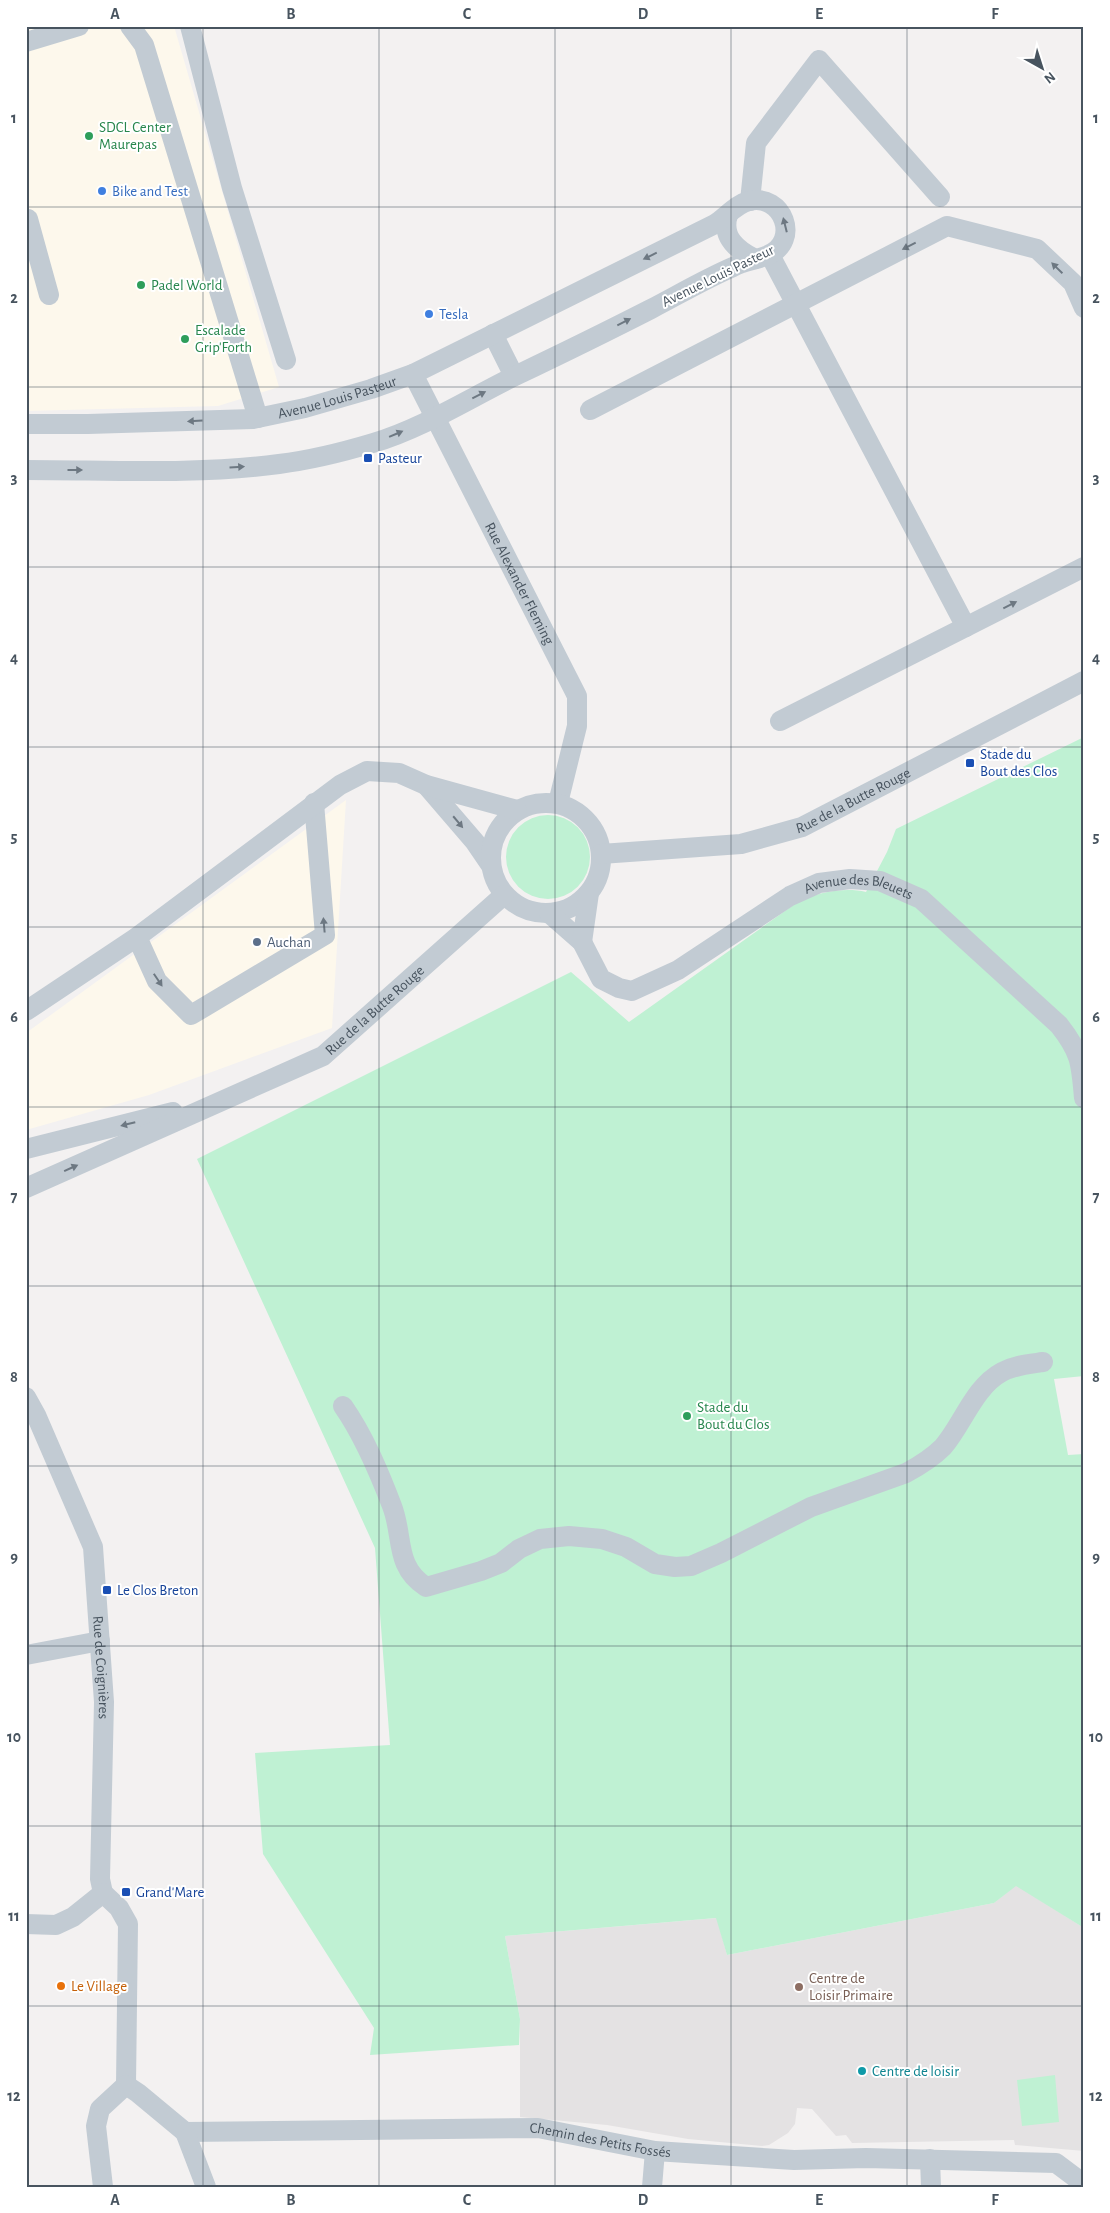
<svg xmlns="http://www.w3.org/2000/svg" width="1110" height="2213" viewBox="0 0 1110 2213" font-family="'Alegreya Sans',sans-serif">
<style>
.commercial{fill:#fdf8ec}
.education{fill:#e4e2e3}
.grass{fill:#bff1d3}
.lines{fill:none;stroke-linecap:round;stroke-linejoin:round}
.minor{stroke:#c2cbd3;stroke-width:20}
.oneway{fill:#6d7882}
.grid{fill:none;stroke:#48545f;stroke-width:1;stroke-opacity:0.55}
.leisure-dot{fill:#2e9e5b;stroke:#fff;stroke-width:2}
.shop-dot{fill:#3f7fe0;stroke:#fff;stroke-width:2}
.transit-dot{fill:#1a4fb4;stroke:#fff;stroke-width:2}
.service-dot{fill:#5c6f8a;stroke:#fff;stroke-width:2}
.food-dot{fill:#e8710a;stroke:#fff;stroke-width:2}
.education-dot{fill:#8d6e63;stroke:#fff;stroke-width:2}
.culture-dot{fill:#0f9aa8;stroke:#fff;stroke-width:2}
.labels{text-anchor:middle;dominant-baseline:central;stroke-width:4;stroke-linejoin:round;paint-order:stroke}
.leisure-label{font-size:15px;fill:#27864d;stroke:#fff;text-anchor:start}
.shop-label{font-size:15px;fill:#366cbe;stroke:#fff;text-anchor:start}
.street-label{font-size:15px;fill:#48545f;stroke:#fff}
.transit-label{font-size:15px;fill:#164399;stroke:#fff;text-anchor:start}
.service-label{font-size:15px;fill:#4e5e75;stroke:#fff;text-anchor:start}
.education-label{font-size:15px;fill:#785e54;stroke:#fff;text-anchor:start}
.food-label{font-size:15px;fill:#c56008;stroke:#fff;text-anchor:start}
.culture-label{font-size:15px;fill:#0d838f;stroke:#fff;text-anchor:start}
.neatline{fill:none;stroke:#48545f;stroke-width:2}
.grid-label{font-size:16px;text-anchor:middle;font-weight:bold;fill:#48545f}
</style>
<rect width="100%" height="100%" fill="#f3f1f1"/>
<path class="commercial" d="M26,26H174L279,387L218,406L26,411Z
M346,800L332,1028L149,1095L26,1130V1033Z"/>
<path class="education" d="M1016,1885L1084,1928V2151L1015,2145L1014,2140L852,2143L846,2135L836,2136L812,2109L797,2108L795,2124L788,2133L769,2145L762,2146L688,2139L607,2125L520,2117V2019L505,1936L717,1918L727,1955L994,1903Z"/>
<path class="grass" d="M1084,737V1376L1054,1379L1068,1455L1084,1454V1928L1016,1886L994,1903L727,1955L716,1918L505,1936L520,2019L519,2045L370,2055L374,2028L263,1854L255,1753L390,1745L375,1548L197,1159L571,972L629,1022L799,901C819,892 845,887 866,892L887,852L896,829Z
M506 857a42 42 0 1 1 84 0a42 42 0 1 1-84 0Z
M1055,2075L1059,2122L1022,2126L1017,2080Z"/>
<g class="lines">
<g class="minor">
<path d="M130,26L144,45L258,418"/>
<path d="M190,26L232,188L286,360"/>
<path d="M26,42L79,26"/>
<path d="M750,201L756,143L819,60L940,197"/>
<path d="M728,215C721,237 737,250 755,259"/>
<path d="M28,219L49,295"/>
<path d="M770,255L966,627"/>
<path d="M493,334L514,376"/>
<path id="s1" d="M413,374L577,696V726L558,803"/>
<path d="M590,410L947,226L1037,249L1073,283L1084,308"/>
<path id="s2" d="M26,424H88L253,419L305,408L371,389L413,374L715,224C726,217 736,204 749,201C783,193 801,241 768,255C757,260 744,261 733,267C705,279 678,295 651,309C606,332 561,354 515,376C470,398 421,429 373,443C343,452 311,460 279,464C196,475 110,470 26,470"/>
<path d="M780,721L1084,567"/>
<path d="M426,785L475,842L490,864"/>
<circle cx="546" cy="858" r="55"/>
<path id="s3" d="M601,854L741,844L802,827L1084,681"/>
<path id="s4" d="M549,913L582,942L601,979L619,988L632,991L678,970L790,896L819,883L850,879L880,881L921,899L1059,1025C1081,1053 1081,1063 1084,1098"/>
<path d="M137,937L157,981L191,1015L325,935L314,803"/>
<path d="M582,942L589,893"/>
<path d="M26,1011L137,937L340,785L367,771L399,773L426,785L517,810"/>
<path d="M26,1149L173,1112"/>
<path id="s5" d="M26,1188L323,1056L504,895"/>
<path id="s6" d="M26,1397L36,1415L93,1547L104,1702L100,1879L103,1893"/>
<path d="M343,1406C364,1436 379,1472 392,1506C404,1537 394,1566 426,1587L481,1571L501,1563L519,1549L540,1539L569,1536L602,1539L626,1547L655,1564L675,1567L691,1566L721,1553L811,1507L906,1473C919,1466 932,1458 943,1447C963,1424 974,1387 1002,1372C1015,1365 1029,1364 1043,1362"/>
<path d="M26,1655L100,1641"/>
<path d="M103,1893L119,1908L128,1924L126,2085"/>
<path d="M26,1924L56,1925L73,1917L103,1893"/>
<path id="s7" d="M126,2085L138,2093L185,2132L538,2128L655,2151L794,2160L866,2158L1056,2163L1084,2184"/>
<path d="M185,2132L206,2187"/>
<path d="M930,2159L931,2187"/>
<path d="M103,2187L96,2126L100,2109L126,2085"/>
<path d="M652,2187L655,2151"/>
</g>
</g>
<defs><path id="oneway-solid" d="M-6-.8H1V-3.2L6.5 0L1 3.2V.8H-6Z" transform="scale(1.25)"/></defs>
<g class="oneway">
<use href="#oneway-solid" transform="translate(785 225) rotate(-104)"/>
<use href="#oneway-solid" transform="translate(909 246) rotate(153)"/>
<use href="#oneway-solid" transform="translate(650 256) rotate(154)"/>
<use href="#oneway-solid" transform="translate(1057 268) rotate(-136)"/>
<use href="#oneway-solid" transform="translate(624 322) rotate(-27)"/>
<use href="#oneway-solid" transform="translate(479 395) rotate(-27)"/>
<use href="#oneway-solid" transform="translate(195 421) rotate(177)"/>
<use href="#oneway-solid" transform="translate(396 434) rotate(-23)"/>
<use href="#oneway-solid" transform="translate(237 467) rotate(-4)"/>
<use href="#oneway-solid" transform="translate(75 470)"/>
<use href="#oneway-solid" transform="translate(1010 605) rotate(-27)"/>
<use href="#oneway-solid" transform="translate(458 822) rotate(50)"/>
<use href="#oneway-solid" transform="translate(324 925) rotate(-95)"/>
<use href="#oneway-solid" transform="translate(158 980) rotate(56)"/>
<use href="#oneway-solid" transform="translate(128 1124) rotate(166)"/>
<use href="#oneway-solid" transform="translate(71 1168) rotate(-24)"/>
</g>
<path class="grid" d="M203,26V2187M379,26V2187M555,26V2187M731,26V2187M907,26V2187M26,207H1084M26,387H1084M26,567H1084M26,747H1084M26,927H1084M26,1107H1084M26,1286H1084M26,1466H1084M26,1646H1084M26,1826H1084M26,2006H1084"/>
<g class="leisure-dot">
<circle cx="89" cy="136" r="5"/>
<circle cx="141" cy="285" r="5"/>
<circle cx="185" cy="339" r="5"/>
<circle cx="687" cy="1416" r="5"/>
</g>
<g class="shop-dot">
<circle cx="102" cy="191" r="5"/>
<circle cx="429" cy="314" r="5"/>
</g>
<g class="transit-dot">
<rect x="363" y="453" width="10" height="10" rx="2.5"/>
<rect x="965" y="758" width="10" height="10" rx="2.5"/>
<rect x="102" y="1585" width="10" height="10" rx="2.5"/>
<rect x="121" y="1887" width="10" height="10" rx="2.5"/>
</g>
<circle class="service-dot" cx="257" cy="942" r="5"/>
<circle class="food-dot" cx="61" cy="1986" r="5"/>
<circle class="education-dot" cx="799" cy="1987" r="5"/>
<circle class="culture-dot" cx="862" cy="2071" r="5"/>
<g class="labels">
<g class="leisure-label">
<text x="99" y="127">SDCL Center<tspan x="99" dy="17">Maurepas</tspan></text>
<text x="151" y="285">Padel World</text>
<text x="195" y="330">Escalade<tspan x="195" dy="17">Grip'Forth</tspan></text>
<text x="697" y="1407">Stade du<tspan x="697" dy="17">Bout du Clos</tspan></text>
</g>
<g class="shop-label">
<text x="112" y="191">Bike and Test</text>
<text x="439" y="314">Tesla</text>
</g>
<g class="street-label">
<text transform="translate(718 276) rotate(-26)">Avenue Louis Pasteur</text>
<text stroke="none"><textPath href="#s2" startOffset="314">Avenue Louis Pasteur</textPath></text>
<text stroke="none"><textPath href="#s1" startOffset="235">Rue Alexander Fleming</textPath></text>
<text stroke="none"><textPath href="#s3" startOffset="261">Rue de la Butte Rouge</textPath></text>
<text stroke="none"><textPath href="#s4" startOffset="376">Avenue des Bleuets</textPath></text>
<text stroke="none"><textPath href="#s5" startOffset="394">Rue de la Butte Rouge</textPath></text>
<text stroke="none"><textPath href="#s6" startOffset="285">Rue de Coignières</textPath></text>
<text stroke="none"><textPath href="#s7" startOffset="492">Chemin des Petits Fossés</textPath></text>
</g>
<g class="transit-label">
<text x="378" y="458">Pasteur</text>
<text x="980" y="754">Stade du<tspan x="980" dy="17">Bout des Clos</tspan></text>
<text x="117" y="1590">Le Clos Breton</text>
<text x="136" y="1892">Grand'Mare</text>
</g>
<g class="service-label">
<text x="267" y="942">Auchan</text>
</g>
<g class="education-label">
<text x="809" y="1978">Centre de<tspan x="809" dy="17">Loisir Primaire</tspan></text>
</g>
<g class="food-label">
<text x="71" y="1986">Le Village</text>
</g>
<g class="culture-label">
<text x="872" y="2071">Centre de loisir</text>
</g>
</g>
<rect width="1110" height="2213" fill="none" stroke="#ffffff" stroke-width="55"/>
<g transform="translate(1042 68) rotate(141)" stroke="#ffffff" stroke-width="4" paint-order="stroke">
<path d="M0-4L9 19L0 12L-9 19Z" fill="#48545f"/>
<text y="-8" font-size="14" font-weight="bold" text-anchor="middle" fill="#48545f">N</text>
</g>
<rect x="28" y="28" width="1054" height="2158" class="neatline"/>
<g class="grid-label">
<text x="115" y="19">A</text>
<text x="291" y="19">B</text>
<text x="467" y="19">C</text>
<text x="643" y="19">D</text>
<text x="819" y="19">E</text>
<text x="995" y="19">F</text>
<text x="14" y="123">1</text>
<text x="1096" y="123">1</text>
<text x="14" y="303">2</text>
<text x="1096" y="303">2</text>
<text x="14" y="483">3</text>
<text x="1096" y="483">3</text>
<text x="14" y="663">4</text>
<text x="1096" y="663">4</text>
<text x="14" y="842">5</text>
<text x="1096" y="842">5</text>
<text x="14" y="1022">6</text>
<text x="1096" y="1022">6</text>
<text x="14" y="1202">7</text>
<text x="1096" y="1202">7</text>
<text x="14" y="1382">8</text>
<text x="1096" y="1382">8</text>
<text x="14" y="1562">9</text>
<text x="1096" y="1562">9</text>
<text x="14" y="1742">10</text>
<text x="1096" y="1742">10</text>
<text x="14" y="1921">11</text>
<text x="1096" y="1921">11</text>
<text x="14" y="2101">12</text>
<text x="1096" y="2101">12</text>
<text x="115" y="2205">A</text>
<text x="291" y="2205">B</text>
<text x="467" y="2205">C</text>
<text x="643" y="2205">D</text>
<text x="819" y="2205">E</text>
<text x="995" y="2205">F</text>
</g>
</svg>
